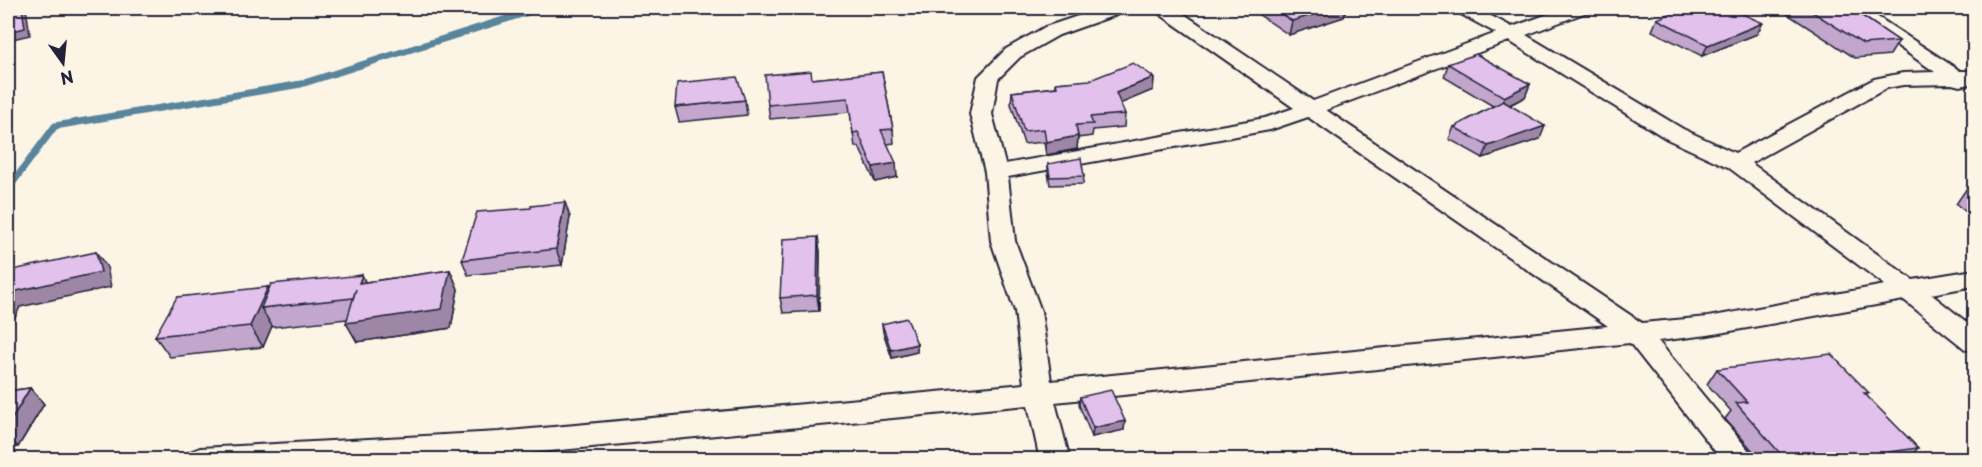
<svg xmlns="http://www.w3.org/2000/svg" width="1982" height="467" viewBox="0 0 1982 467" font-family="'Playpen Sans',sans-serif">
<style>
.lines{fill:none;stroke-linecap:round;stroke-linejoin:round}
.stream{stroke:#59849c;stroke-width:7}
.street-casing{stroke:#22223b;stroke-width:4}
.street{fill:#fcf5e5;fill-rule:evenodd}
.wall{fill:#c2a6cc;stroke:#22223b;stroke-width:1.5}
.shaded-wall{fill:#9e87a6;stroke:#22223b;stroke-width:1.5}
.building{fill:#e2c1ed;stroke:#22223b;stroke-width:1.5}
</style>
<rect width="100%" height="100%" fill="#fcf5e5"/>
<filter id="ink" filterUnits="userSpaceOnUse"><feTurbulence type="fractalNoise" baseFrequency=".0167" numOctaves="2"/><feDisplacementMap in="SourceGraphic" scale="12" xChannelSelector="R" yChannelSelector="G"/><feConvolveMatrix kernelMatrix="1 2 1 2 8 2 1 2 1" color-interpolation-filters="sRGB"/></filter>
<g filter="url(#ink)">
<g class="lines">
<path class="stream" d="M8,189L55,126L301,84L541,8"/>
<g class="street-casing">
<path id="street" d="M1102,8H1127L1124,12L1059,35L1020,57L998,79L992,114L1005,164L1265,118L1294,108L1157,12L1154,8H1175L1313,101L1496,33L1457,12L1454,8H1476L1512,27L1565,8H1590L1587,12L1526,35L1683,129L1735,153L1874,79L1903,73L1935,72L1843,8H1864L1960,71H1974V83L1960,86L1952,84L1903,85L1887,88L1751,163L1913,280L1974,270V286L1931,294L1974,328V352L1965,349L1904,300L1708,335L1658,341L1750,452L1755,460H1722L1630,343L1055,402L1070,460H1040L1028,405L499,456L429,460H185L190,452L200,448L499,432L1024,384L1015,311L991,241L985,172L970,114L978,77L1006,49L1045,27ZM1509,41L1667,139L1728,167L1885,285L1708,317L1642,323L1326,110ZM1308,117L1608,326L1051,381L1041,311L1015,241L1008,177L1270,130Z"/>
</g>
<use href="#street" class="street"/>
</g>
<path class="wall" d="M1253,8H1346L1344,17L1289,35L1252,10Z
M1778,8H1860L1857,12L1899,41L1890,55L1855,58Z
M1657,19L1757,34L1702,56L1652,31Z
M1448,64L1530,84L1525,97L1510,105L1540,139L1483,158L1449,139L1454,127L1493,106L1444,77Z
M882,72L893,129L894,143L887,144L897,177L875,182L859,147H855L850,112L770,119L768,105L812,79Z
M1154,77L1153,90L1120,103L1125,114L1124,127L1093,130L1092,136L1078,138L1077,149L1046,155L1044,142L1024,144L1011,104L1012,92L1056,87V83Z
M745,100L747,115L679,122L675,107Z
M1048,164L1084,176L1083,184L1050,185L1048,172Z
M1974,187V218L1956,204L1967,188Z
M570,217L562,265L468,275L462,260Z
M818,237L820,252L819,311L783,313L780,298Z
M450,270L458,289L451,328L357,342L347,319L273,327L272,326L263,347L170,357L155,336L268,287L269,289L362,275L365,282Z
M882,324L917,344V352L892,358L883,332Z
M1717,369L1869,393L1866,396L1918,448L1908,459H1760L1725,419L1731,411L1707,384Z
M30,388L44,404L18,447L8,448V391Z
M1080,397L1125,421L1124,430L1092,437L1079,405Z"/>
<path class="shaded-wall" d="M22,8H26L30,35L8,40V32Z
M1334,8H1346L1344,17L1289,35L1292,21Z
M1763,23L1757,34L1702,56L1708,45Z
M1154,77L1153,90L1115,106L1116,93Z
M1530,84L1525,97L1499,110L1504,97Z
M1545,126L1540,139L1483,158L1488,146Z
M1078,136L1077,149L1046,155V142Z
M896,163L897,177L875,182L873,167Z
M565,202L570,217L562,265L556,249Z
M818,237L820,252L819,311L817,295Z
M96,252L107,267L111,287L20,307L8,333V292Z
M450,270L458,289L451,328L357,342L346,323Z
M362,275L371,294L359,283Z
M268,287L279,306L261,308L272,326L263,347L250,326Z
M917,344V352L892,358L891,350Z
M30,388L44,404L18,447L8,436V425Z
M1125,421L1124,430L1092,437L1093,428Z"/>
<path class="building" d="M8,8H22L25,28L8,32Z
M1272,8H1334L1292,21Z
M1684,8H1729L1763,23L1708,45L1657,19Z
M1806,8H1850L1899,41L1863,44Z
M1476,54L1530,84L1504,97L1448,64Z
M1133,63L1154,77L1116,93L1125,114L1090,117L1093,124L1076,125L1078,136L1046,142L1044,129L1024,131L1012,92L1057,87L1056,83L1090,80Z
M811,71L812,79L882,72L893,129L881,130L896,163L873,167L858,132L853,133L848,98L768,105L765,75Z
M737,77L745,100L675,107L677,83Z
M1503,101L1545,126L1488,146L1454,127Z
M1081,158L1084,176L1050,177L1048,164Z
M1974,187V194L1967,188Z
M565,202L556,249L462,260L477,212L531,208V206Z
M818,237L817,295L780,298L783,239Z
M96,252L101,272L8,293V271Z
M450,270L442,309L346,323L356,289L353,298L261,308L271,284L362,275L359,283Z
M268,287L250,326L155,336L177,297Z
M907,318L917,344L891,350L882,324Z
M1831,354L1869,393H1864L1918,448L1889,452L1896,459H1785L1736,403L1747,402L1717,369Z
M30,388L8,425V391Z
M1111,390L1125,421L1093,428L1080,397Z"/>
</g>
<rect width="1982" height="467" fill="none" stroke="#fcf5e5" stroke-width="30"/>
<rect x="15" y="15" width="1952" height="437" fill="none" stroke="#22223b" stroke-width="2" filter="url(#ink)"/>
<g transform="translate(63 63) rotate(165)" stroke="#fcf5e5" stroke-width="4.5" paint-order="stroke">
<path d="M0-4.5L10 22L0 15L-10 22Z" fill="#22223b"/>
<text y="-9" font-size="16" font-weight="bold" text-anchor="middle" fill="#22223b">N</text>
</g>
</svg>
